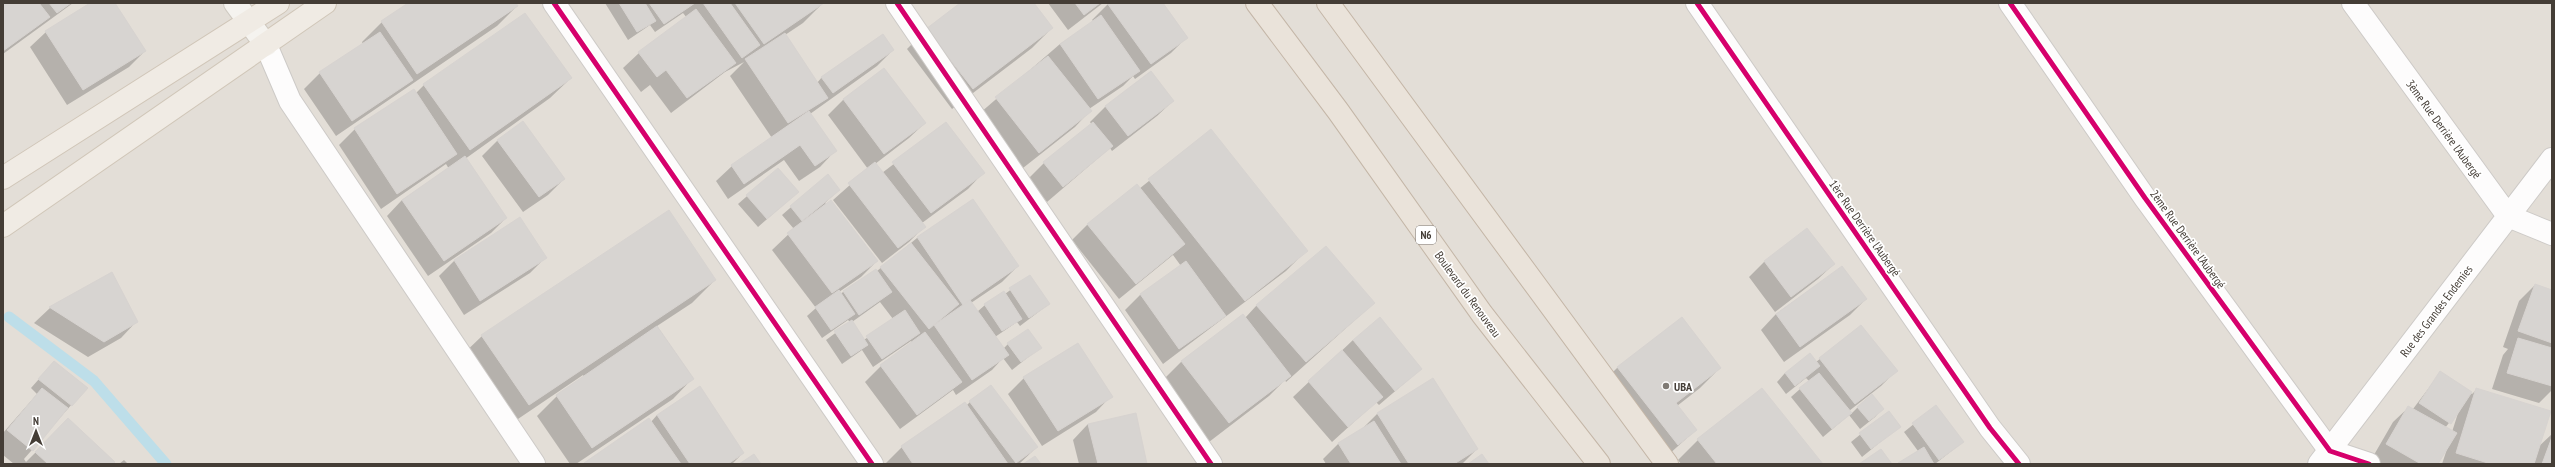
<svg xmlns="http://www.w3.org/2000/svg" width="2555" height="467" viewBox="0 0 2555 467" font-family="'PT Sans Narrow',sans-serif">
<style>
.residential{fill:#e3ded7}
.shadow{fill:#0003;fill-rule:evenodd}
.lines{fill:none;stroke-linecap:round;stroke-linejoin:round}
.stream{stroke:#bddee9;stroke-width:11}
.building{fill:#d7d4d1;stroke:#d7d3d0}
.street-casing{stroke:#cdcac7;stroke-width:24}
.secondary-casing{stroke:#cfcac2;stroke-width:24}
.primary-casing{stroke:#d0c6b8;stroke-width:24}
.highway-casing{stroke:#c4b6a7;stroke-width:24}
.street{stroke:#fdfcfc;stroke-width:22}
.secondary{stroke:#f5f3ef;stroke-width:22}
.primary{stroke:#f0ebe4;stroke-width:22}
.highway{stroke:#eae3da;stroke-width:22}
.cycleway-casing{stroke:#fff;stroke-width:8}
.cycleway{stroke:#d6006c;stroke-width:5}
.poi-dot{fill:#807b75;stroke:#fff;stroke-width:1.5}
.labels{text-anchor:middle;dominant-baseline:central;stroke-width:3.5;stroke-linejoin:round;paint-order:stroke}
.shield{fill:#fff;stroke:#7c7772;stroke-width:1}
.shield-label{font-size:11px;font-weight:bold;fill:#443d36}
.street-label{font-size:12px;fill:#443d36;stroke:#fff}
.poi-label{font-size:12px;font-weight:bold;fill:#443d36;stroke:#fff;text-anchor:start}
</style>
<rect width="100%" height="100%" fill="#efedea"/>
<path class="residential" d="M3,3H2552V464H3Z"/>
<path class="shadow" d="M3,3H73L3,54Z
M92,3H114L145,51L129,67L67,105L30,47L46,32Z
M410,3H515L517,6L497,26L336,136L304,89L320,73L363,44L362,42L382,22Z
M605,3H823L803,23L785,35L817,83L822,77L893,50L877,66L810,114L835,151L820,167L799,181L784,160L728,199L716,181L732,166L772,138L730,76L744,62L725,72L671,113L650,85L641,92L623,68L639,53L687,18L683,13L655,32L650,25L628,40Z
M961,3H1033L1052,28L1032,48L952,109L907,49L927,29Z
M1048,3H1103L1068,30Z
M1109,3H1162L1187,37L1171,53L1135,79L1133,76L1123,86L1089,109L1090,111L1075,127L1023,168L980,113L1060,44L1094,22L1092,20Z
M884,69L925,123L909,138L875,164L882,173L946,124L983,173L968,189L922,223L924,227L909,242L882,263L833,200L868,169L828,115L843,100Z
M1150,72L1173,101L1157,116L1112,151L1110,148L1047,202L1028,179L1044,163L1092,125L1090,122L1105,107Z
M571,78L550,98L465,159L506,218L491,233L428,276L387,216L402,200L449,169L446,164L381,209L339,145L355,129L415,94L424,85Z
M1211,131L1306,251L1286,271L1163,364L1125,310L1140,295L1181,266L1173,255L1119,299L1072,240L1088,224L1139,189Z
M498,140L564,179L548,195L523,212L482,156Z
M778,169L798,192L758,227L738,204Z
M827,176L839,190L825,203L877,261L861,277L839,292L840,294L877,271L917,238L973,200L1018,266L1002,282L971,303L977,312L985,305L1004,292L1005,294L1029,276L1049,304L1020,326L1017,322L995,337L1003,349L1008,344L1040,348L1012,370L1003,358L992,370L956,395L953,390L900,429L865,382L881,366L912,343L911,341L873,367L862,350L842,364L826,340L850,322L848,320L822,338L807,316L816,308L772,250L794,229L782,215ZM880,302L893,319L864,340L852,322Z
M1807,229L1834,264L1818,279L1775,312L1749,277L1764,262Z
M545,258L530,273L464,315L439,276L455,260Z
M1842,267L1866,299L1850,315L1784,362L1761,330L1776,314Z
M111,273L136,322L121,338L88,357L34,323L50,308Z
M715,280L692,303L657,326L693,378L673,399L576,464H570L537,416L557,396L584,377L583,375L506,427L459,358L482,336Z
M2535,285L2552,291V390L2539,403L2492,389L2503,355L2508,349L2503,347L2519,301Z
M1374,303L1286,382L1285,380L1269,396L1209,442L1162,381L1182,361L1245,318L1257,305Z
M1861,327L1896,371L1881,386L1849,411L1851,414L1857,408H1883L1875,417L1860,429L1849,415L1823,437L1791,397L1809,381L1806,378L1786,394L1777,382L1785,373L1816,362Z
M1353,340L1421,369L1379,405L1376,402L1332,442L1293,397Z
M1077,344L1111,396L1096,412L1042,446L1008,394L1024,378Z
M54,362L86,388L24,459L26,462L53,435L112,464H14L3,455V433L37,394L31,388Z
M1618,367L1720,368L1700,388L1677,406L1696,430L1658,464L1598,387Z
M2440,373L2472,394L2477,389L2538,447L2552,434V464H2442L2447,449L2437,464H2378L2371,460L2393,422L2409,407L2413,409ZM2459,410L2452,432L2445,428Z
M970,402L1037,447L1019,464H885L902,447L964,403L966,406Z
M1936,406L1963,442L1935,464H1898L1918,451L1904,432Z
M1888,412L1900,426L1862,457L1851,442Z
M1377,414L1477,449L1462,464H1326L1323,459L1338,444L1362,429Z
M657,415L743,453L732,464H584L649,420L651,422Z
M1088,424L1146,464H1079L1073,440Z
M1698,440L1822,464H1681L1678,460Z
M124,460L128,464H119Z"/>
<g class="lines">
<path class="stream" d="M9,317L94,381L166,464"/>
</g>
<path class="building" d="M3,3H39L50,17L3,51Z
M49,3H71L57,13Z
M90,3H115L146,51L83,90L45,31Z
M408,3H516L518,6L417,74L381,21Z
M619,3H645L656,21L637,32Z
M649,3H695L664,24Z
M703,3H730L760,45L742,58Z
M735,3H824L764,44Z
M960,3H1034L1053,28L973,89L926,29Z
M1075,3H1100L1084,15Z
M1107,3H1163L1188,38L1151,64Z
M696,9L736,63L687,98L666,70L657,77L638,52Z
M525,13L572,78L470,150L423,84Z
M1101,15L1140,71L1098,99L1060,44Z
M380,32L413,80L352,121L319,72Z
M785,33L828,98L788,123L745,59Z
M883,34L894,50L833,93L821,77Z
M1048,56L1092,111L1039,153L995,97Z
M884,68L926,123L884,154L843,99Z
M1151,71L1174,101L1128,136L1105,106Z
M414,89L457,154L397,194L354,128Z
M809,111L837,151L815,166L800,145L744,184L731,165Z
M523,121L565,179L539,197L497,140Z
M946,122L985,173L931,213L892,162Z
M1093,122L1113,146L1063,187L1043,162Z
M1211,129L1308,251L1245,301L1148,179Z
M465,156L507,218L444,261L402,200Z
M875,162L926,227L898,248L848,183Z
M778,168L799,192L767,219L746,195Z
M828,174L840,190L802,221L790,206Z
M1137,184L1185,244L1136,284L1087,224Z
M973,199L1019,266L963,305L917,237Z
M831,200L878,261L832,293L787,233Z
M669,210L716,280L529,405L481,335Z
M520,217L547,258L480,301L454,260Z
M1807,228L1835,264L1791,297L1764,261Z
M911,243L959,304L929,329L880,267Z
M1326,246L1375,303L1306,362L1256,305Z
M1186,261L1226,316L1179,349L1140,294Z
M1842,266L1867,299L1800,347L1776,314Z
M876,269L892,292L859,315L843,291Z
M112,272L138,322L104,342L49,307Z
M1030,275L1050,304L1029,318L1009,288Z
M2535,284L2552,290V343L2518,331Z
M839,290L855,314L831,330L815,307Z
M1004,291L1022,319L1002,331L984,304Z
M970,300L1009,355L972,380L934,325Z
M905,310L920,333L882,359L866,336Z
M1243,314L1291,376L1229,423L1181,361Z
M1380,317L1422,369L1395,391L1353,340Z
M1682,317L1721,368L1676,403L1697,430L1678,445L1617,367Z
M852,320L868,345L851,356L834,331Z
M1861,325L1898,371L1855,404L1819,358Z
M657,326L694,379L592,448L556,395Z
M1028,329L1042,348L1021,362L1007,343Z
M925,332L962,382L917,415L880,365Z
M2518,338L2552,348V386L2507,373Z
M1078,343L1113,397L1058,431L1023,377Z
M1342,350L1383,397L1348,427L1308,381Z
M1810,353L1820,366L1795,386L1785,373Z
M54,361L88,388L72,406L38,379Z
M2440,371L2472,392L2451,424L2419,403Z
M1819,373L1852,413L1832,429L1799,388Z
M1433,378L1478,449L1454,464H1409L1377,413Z
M991,385L1038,447L1016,463L969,401Z
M700,386L744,453L728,464H690L657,415Z
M42,388L68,408L33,451L7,430Z
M1762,388L1823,464H1717L1697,439Z
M2476,388L2551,411L2534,464H2491L2456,453Z
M1872,394L1884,409L1869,421L1857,407Z
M965,402L1008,464H913L901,446Z
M1936,405L1964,442L1939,460L1912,423Z
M2408,406L2457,433L2438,464H2421L2386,444Z
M1889,411L1901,427L1871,449L1859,433Z
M1136,413L1147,464H1098L1088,424Z
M68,418L115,462L113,464H48L35,452Z
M649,418L681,464L584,463Z
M1374,421L1401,464H1351L1338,443Z
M2552,437V464H2542Z
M1924,447L1934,464H1899L1898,463Z
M1881,449L1892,464H1859Z
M754,454L761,464H739Z
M1482,454L1489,464H1468Z
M1035,456L1041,464H1023Z"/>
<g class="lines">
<g class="street-casing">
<path id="street" d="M554,3L872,464
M897,3L1211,464
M1697,3L1990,428L2019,464
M2010,3L2145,198L2330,451L2369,464
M2353,3L2508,216L2552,234
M266,45L290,101L534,464
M2319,464L2552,159"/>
</g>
<g class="secondary-casing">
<path id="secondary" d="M235,3L266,45"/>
</g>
<g class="primary-casing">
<path id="primary" d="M3,178L278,3
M3,226L325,3"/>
</g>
<g class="highway-casing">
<path id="highway" d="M1257,3L1338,111L1482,314L1599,464
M1328,3L1667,464"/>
</g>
<use href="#street" class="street"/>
<use href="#secondary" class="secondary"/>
<use href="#primary" class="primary"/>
<use href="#highway" class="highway"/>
<g class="cycleway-casing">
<path id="cycleway" d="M554,3L872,464
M897,3L1211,464
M1697,3L1990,428L2019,464
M2010,3L2145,198L2330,451L2369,464"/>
</g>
<use href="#cycleway" class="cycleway"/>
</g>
<circle class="poi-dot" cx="1666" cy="386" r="4"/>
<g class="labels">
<rect class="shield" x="1416" y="226" width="20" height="18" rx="3"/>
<g class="shield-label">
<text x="1426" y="235">N6</text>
</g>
<g class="street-label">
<text transform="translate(2444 129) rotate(54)">3ème Rue Derrière l'Aubergé</text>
<text transform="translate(1865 228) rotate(55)">1ère Rue Derrière l'Aubergé</text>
<text transform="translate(2188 239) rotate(54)">2ème Rue Derrière l'Aubergé</text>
<text transform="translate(1468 294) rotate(54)">Boulevard du Renouveau</text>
<text transform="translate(2436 311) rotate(-53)">Rue des Grandes Endemies</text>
</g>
<g class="poi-label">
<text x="1674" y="386">UBA</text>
</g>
</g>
<rect width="2555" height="467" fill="none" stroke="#443d36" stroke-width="8"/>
<g transform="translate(36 431)" stroke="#ffffff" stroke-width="3" paint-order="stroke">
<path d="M0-3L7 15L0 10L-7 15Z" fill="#443d36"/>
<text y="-6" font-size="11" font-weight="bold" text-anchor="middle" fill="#443d36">N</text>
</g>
</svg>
